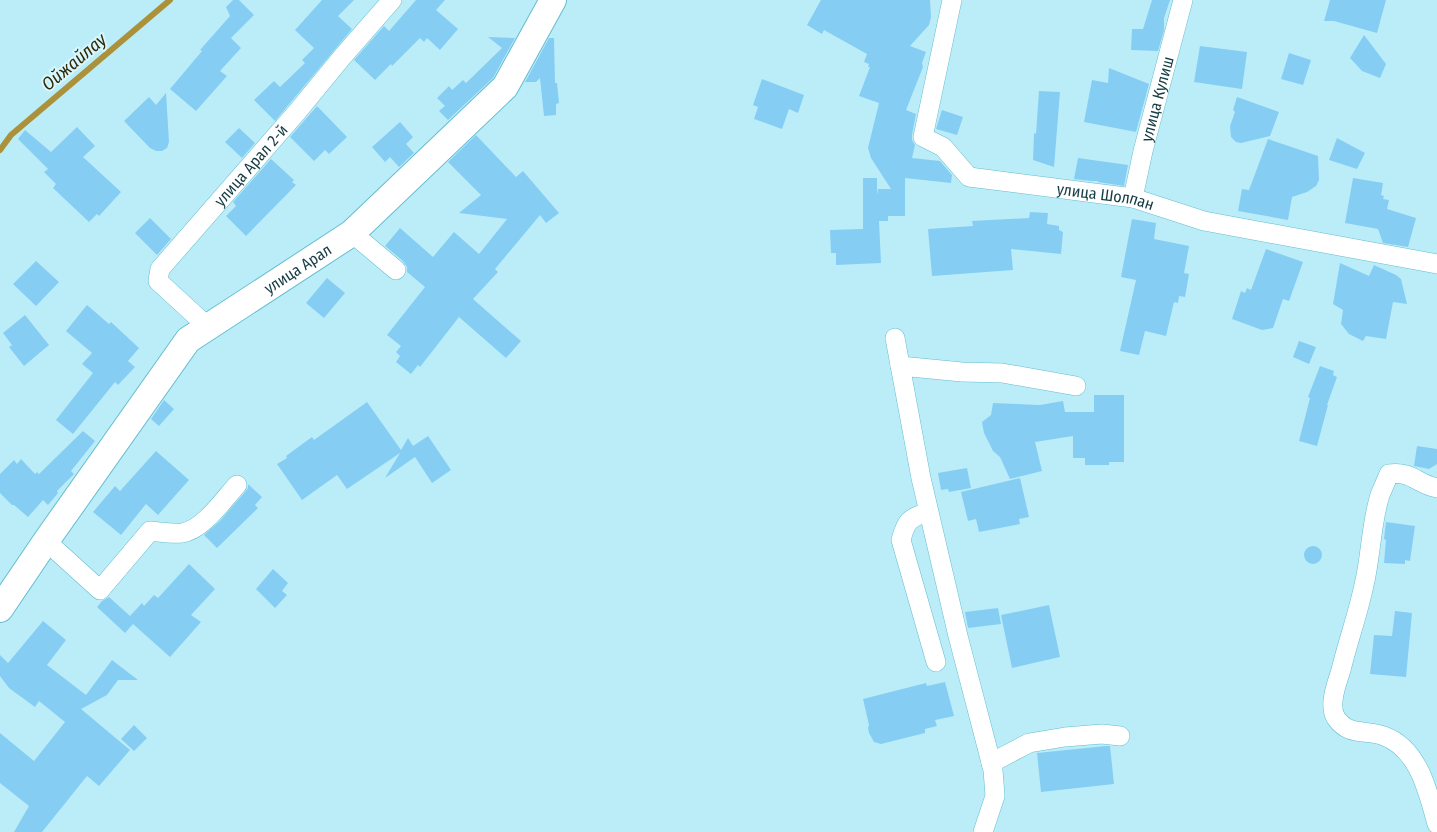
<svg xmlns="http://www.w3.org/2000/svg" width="1437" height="832" viewBox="0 0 1437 832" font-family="'Fira Sans Condensed',sans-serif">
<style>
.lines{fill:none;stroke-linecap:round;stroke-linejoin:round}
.stream{stroke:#ab923a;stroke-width:6}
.building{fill:#86cdf4}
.street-casing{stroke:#63bdd0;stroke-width:20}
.secondary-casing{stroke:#63bdd0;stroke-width:28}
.street{stroke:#fff;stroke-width:19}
.secondary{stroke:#fff;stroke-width:26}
.labels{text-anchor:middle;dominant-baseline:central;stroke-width:4;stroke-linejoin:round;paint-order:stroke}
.street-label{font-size:16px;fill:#153c43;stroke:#d6f7ff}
.water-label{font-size:18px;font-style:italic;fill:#332902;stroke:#d6f7ff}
</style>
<rect width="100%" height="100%" fill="#bbedf9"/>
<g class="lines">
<path class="stream" d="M0,150L11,135L170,0"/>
</g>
<path class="building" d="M233,0H239L254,15L231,38L241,48L220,71L227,76L196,111L170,89L202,51L200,50L230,16L226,7Z
M322,0H354L338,16L352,29L275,121L254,100L274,81L280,87L305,63L302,60L314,48L295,30Z
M416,0H445L436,10L458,29L440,50L427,38L424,42L420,38L392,66L391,64L375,80L354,60L384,26L389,31Z
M821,0H930L931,17L929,25L910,46L926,52L922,63L923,67L906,110L916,114L912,135V140L915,145L912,158L940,161L952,175L951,183L905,178V216H888V221H879L881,263L836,265V253H831L830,230L863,229V178H877V195L878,189H891L871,158L868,148L879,103L859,96L870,67H868L869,64L864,62L867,54L824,30L822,34L807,25Z
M1152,0H1170L1164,18V30L1158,51L1131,50L1132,29H1143Z
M1330,0H1386L1377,33L1334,21H1324Z
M1364,35L1386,64L1380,78L1362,71L1350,58Z
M488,37L515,38L493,78L448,120L439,111L445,106L437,98L449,86L452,90L463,80L466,83L502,48Z
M549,38H554L555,83H557L559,103L556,104V115L544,116L540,78L536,82H525Z
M1200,46L1247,52L1242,89L1194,82Z
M1289,53L1311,60L1303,85L1281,79Z
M1109,68L1149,84L1136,132L1084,122L1092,80L1108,83Z
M762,79L804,95L798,113L789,109L782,129L754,119L758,107L753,105Z
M1039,91L1060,92L1054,167L1033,160L1034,133L1036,134Z
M166,93L169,142L167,148L162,151H156L150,148L124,121L149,97L156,105Z
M1237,97L1279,112L1270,136L1241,143L1236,142L1231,137L1230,126L1235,112L1233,110Z
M317,106L347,137L329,154L325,150L314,161L290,137Z
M942,110L963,117L957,135L936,129Z
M400,122L413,137L406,144L414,153L399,167L390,157L385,162L372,147Z
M77,127L95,146L83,157L121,192L99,216L97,214L89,222L53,188L56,184L44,172L48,169L18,139L25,130L51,152Z
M239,128L255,143L242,158L225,142Z
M476,135L516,177L523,171L559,213L546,223L540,215L495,269L498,272L473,299L521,341L506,358L459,317L420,367L418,365L411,374L396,362L400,356L396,352L401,346L387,335L425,287L407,272V267L403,261L385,246L400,228L433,257L454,232L479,254L507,219L459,213L481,195L448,162Z
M1337,138L1365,153L1357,169L1329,160Z
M1268,139L1318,156L1319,180L1316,186L1307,192L1292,197L1288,220L1238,211L1242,189L1249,190Z
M1078,158L1128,165L1124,186L1098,182V181H1091L1074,179Z
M271,159L294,180L292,182L296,185L246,236L226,216L236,206L233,202Z
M1353,178L1383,183L1381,195L1384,196L1383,199L1389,200L1387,209L1416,218L1408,247L1383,243L1378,229L1345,223Z
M1030,212L1048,213L1047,224L1059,226V230L1063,232L1061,254L1011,249L1013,270L932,276L928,229L973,226L972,221L1029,218Z
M150,218L171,239L157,255L135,233Z
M1132,219L1156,223L1154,239L1189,246L1184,273L1189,274L1185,297L1179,296L1178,303L1174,302L1166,336L1145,331L1139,355L1120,351L1136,280L1121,277Z
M1266,249L1303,262L1289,301L1283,299L1273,328L1262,330L1232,319L1241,291L1245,293L1247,288L1251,290Z
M36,261L59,282L36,306L13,284Z
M1340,263L1369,276L1374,265L1396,275L1401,279L1407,304L1393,302L1386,339L1366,336L1363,341L1349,334L1341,324L1343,310L1333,304Z
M327,278L345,293L324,318L306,303Z
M87,305L109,324L111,322L139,348L128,361L135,367L118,385L115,382L73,434L56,420L93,373L82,364L92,353L66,331Z
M25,315L49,345L24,366L9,347L12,345L3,333Z
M1299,341L1316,347L1309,364L1293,357Z
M1320,366L1334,371L1333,375L1337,377L1327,405H1328L1317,446L1299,441L1310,398L1308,397Z
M1094,395H1124V462H1109V465H1085V458H1073V436L1035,442L1042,471L1010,479L1000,457L993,451L984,433L982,422L991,415L993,403L1040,405L1063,401L1065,412H1094Z
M164,400L174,409L159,426L151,419Z
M367,402L401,450L408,438L413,446L428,436L451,470L432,483L415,457L385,478L400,453L347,489L337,475L302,500L277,464L287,458L286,456L312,437L314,440Z
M83,431L95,441L71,471L74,474L57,491L58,493L48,505L43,500L28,517L14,505H12L0,493V474L14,460L17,464L21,459L35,474L37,472L39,474Z
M1417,446L1437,449V464L1429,469L1414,466Z
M156,451L189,480L158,515L146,504L121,535L93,512L115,486L120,491Z
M967,468L971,488L949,492L948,489L941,490L938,473Z
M1020,478L1029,517L1019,519L1020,524L979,532L976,519L968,521L961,492Z
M248,484L262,497L255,505L258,508L217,548L204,535L220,521L245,492L248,488Z
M1386,522L1415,526L1410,561L1405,560V564L1384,563L1386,540L1384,539Z
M1304 555a9 9 0 1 1 18 0a9 9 0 1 1-18 0Z
M189,564L215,589L191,615L201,622L170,657L133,624L125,633L97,607L102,601L109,597L130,616L142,603L144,606L154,595L158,598Z
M273,569L288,583L282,591L287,595L275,608L256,589Z
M1049,605L1060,657L1012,668L1001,615Z
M998,608L1001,624L968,628L965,612Z
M1395,611L1412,613L1406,677L1370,674L1374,635L1392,636Z
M43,621L66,640L47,665L86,695L112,660L138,680H118L107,695L81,709L130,750L99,786L87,776L42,832H14L29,806L0,783V733L34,761L65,722L39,701L35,707L9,688L0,676V655L8,663Z
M945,682L954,716L935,720L937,726L925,729V733L881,744L874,742L869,733L868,728L869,725L863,699L926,683L927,686Z
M134,725L147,738L134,751L121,739Z
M1106,746H1110L1114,784L1041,792L1037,753Z"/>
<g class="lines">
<g class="street-casing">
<g id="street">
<path id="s1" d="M952,0L923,137L943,147L969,177L1133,198L1204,221L1437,264"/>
<path id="s2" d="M1133,198L1143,151L1183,0"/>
<path d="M352,233L396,270"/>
<path id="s3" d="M208,327L158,281L160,269L297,112L343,56L392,0"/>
<path d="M895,338L921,478L958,636L993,770L995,796L983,832"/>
<path d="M900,366L962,372L1002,373L1076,386"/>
<path d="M1437,488C1416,484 1413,471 1389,474C1386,481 1383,488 1380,495C1371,523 1371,557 1364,585C1358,614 1348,641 1341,670C1337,683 1328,705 1336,718C1349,737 1366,729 1384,736C1419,749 1428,792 1437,824"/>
<path d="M928,512C909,518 906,521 901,540L936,662"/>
<path d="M46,541L100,590L150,531C160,532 172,534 182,533C203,530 223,500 237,485"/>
<path d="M991,763L1029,743L1065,737L1102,734L1120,736"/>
</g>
</g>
<g class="secondary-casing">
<g id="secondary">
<path id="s4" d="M0,609L46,541L188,340L352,233L505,87L553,0"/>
</g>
</g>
<use href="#street" class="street"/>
<use href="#secondary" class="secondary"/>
</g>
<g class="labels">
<g class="street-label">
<text stroke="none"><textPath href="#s2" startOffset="102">улица Кулиш</textPath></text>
<text stroke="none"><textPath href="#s3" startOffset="218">улица Арал 2-й</textPath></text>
<text stroke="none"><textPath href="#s1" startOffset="340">улица Шолпан</textPath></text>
<text stroke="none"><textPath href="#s4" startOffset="459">улица Арал</textPath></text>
</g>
<g class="water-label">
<text transform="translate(74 62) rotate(-40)">Ойжайлау</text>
</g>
</g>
</svg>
